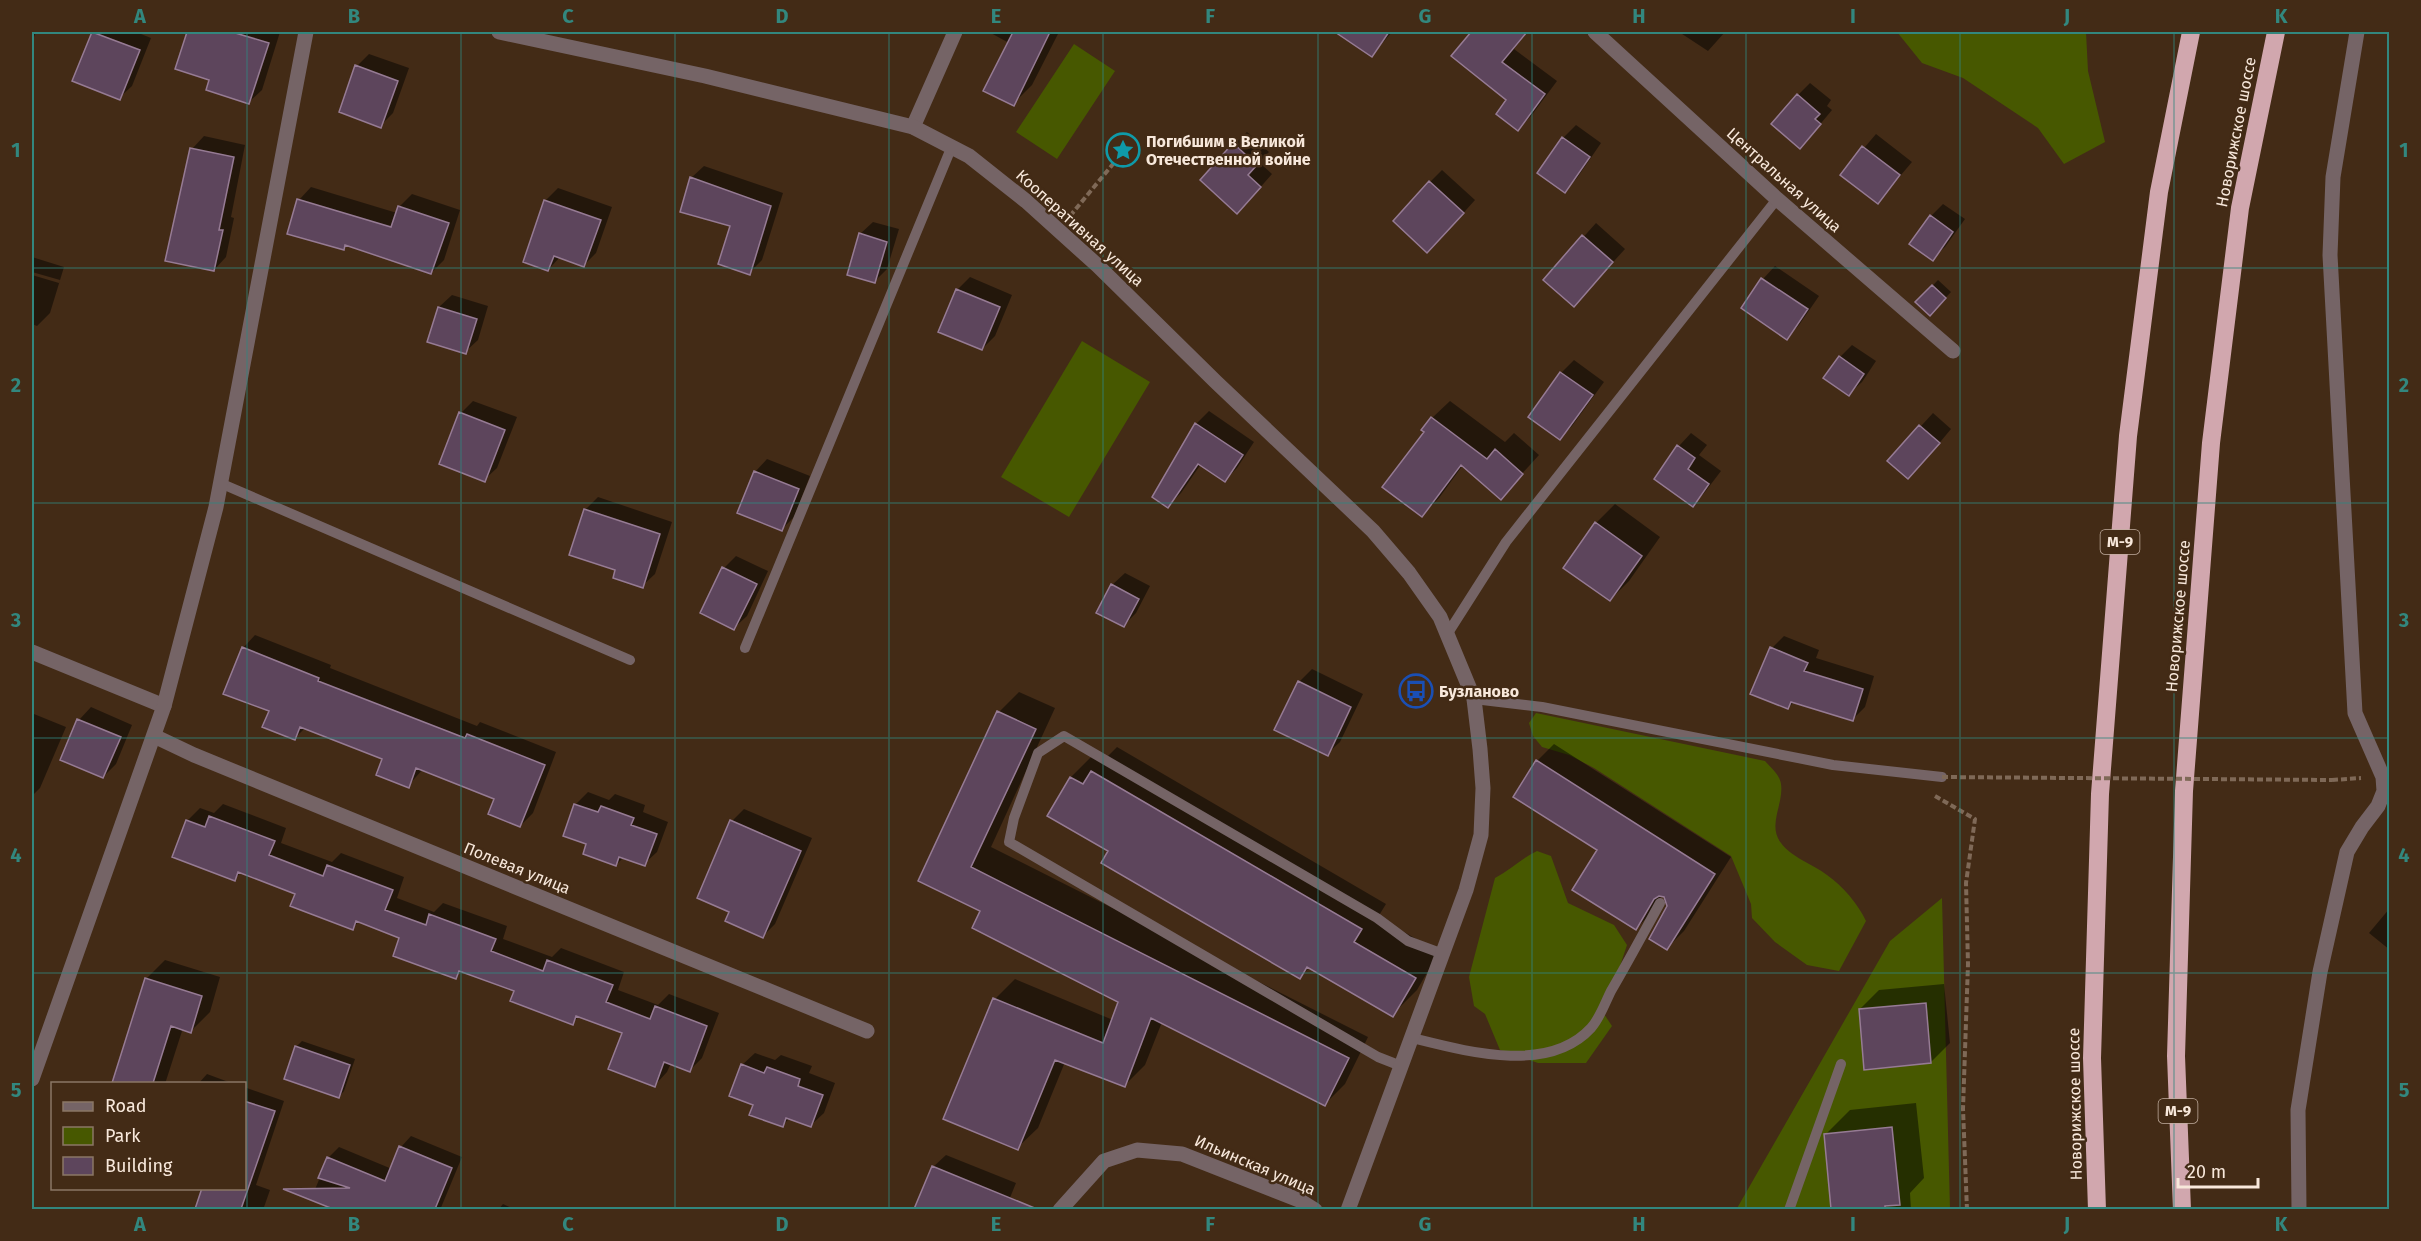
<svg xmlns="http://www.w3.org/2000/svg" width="2421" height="1241" viewBox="0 0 2421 1241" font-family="'Fira Sans',sans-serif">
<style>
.green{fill:#475800}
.shadow{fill:#0007}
.building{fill:#5d455c;stroke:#967b94;stroke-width:1.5}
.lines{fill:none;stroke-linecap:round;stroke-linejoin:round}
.path{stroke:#7f6957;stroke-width:4;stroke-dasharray:6 3;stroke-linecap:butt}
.service{stroke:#756466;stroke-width:10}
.minor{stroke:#756466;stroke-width:15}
.tertiary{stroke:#756466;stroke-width:15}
.motorway{stroke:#d1a7ae;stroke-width:18}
.path-bridge{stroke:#7f6957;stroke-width:4;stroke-dasharray:6 3;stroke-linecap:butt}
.grid{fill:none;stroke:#32877e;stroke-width:1.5;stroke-opacity:0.55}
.labels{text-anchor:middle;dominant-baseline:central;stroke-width:5;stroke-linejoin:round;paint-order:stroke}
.shield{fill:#432b16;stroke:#c2afa0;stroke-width:1.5}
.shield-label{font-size:15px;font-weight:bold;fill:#f8e8db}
.street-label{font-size:16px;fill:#f8e8db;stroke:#432b16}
.poi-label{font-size:16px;font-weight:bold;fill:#f8e8db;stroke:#432b16;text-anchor:start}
.neatline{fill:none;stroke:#32877e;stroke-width:2}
.grid-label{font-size:20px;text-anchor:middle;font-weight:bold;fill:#32877e}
</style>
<rect width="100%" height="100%" fill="#432b16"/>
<path class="green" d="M1897,32H2086L2088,71L2105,142L2064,164L2038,128L1963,78L1922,63Z
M1074,44L1115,71L1057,159L1016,132Z
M1082,341L1150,382L1069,517L1001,477Z
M1536,713L1765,761C1771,768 1780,775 1781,784C1784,804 1767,825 1781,843C1792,858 1813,864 1827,875C1843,886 1858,904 1866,921L1839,971L1807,965L1775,942L1752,918L1751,904L1731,856L1594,768L1569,755L1542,747L1533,736L1529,723Z
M1537,851L1551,856L1568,903L1614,925L1627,945L1604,1014L1612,1026L1586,1063H1538L1500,1050L1485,1014L1474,1006L1469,977L1495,878C1510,870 1522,858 1537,851Z
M1942,898L1950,1209L1736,1210L1890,941Z"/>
<path class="shadow" d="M32,32H36L32,42Z
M94,32H136L151,38L132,86L119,98L74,80Z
M189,32H280L262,90L249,102L211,79L177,68Z
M989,32H1059L1032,85L1013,104L1009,43Z
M1341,32H1392L1372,55L1340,33Z
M1473,32H1527L1514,49L1557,81L1531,116L1518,129L1508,100L1453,56Z
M1679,32H1725L1708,51Z
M369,54L409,68L393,113L380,126L357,66Z
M1810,83L1831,100L1827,106L1832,110L1812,134L1798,95Z
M1576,125L1601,143L1577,178L1565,191L1563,138Z
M1247,132L1269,152L1259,162L1272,174L1250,199L1234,144Z
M1876,134L1912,162L1878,202L1842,174Z
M204,136L245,145L231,217L234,218L226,257L214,270L192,149Z
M704,166L783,193L762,260L749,273L732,225L691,178Z
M1442,170L1475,200L1440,239L1430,182Z
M311,187L397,213L399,207L412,194L460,210L444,260L431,273L347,244L343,249L299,200Z
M558,188L612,207L596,253L584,265L560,257L548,270L545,201Z
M1943,204L1965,219L1945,247L1932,259L1931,216Z
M873,222L899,229L887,269L874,282L860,234Z
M1596,223L1625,249L1574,305L1545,280Z
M32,257L64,267L50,313L37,326L32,324V275L59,283L60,280L32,272Z
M1775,266L1819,296L1799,325L1787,338L1743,307L1763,279Z
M970,277L1012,295L995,336L982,349L957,290Z
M1938,280L1951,292L1930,314L1917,302Z
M452,295L488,306L478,340L465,352L439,307Z
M1852,345L1876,361L1862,382L1849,394L1840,357Z
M1574,360L1604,382L1572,426L1560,438L1530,416L1561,373Z
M473,401L517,417L497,468L484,480L461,413Z
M1450,401L1505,442L1514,433L1539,455L1501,497L1463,465L1439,498L1422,515L1426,432L1432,418Z
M1209,411L1254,442L1237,468L1225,480L1201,464L1181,493L1168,506L1154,496L1196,424Z
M1933,413L1951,429L1921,465L1889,461Z
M1691,433L1707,445L1699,455L1721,471L1705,492L1693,505L1656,478L1679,446Z
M767,459L810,476L794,517L782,529L755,472Z
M598,497L672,522L655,574L642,586L617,569L585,510Z
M1615,504L1660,537L1629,581L1610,600L1596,523Z
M736,556L768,571L747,616L734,628L724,568Z
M1125,573L1150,586L1136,613L1124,625L1112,585Z
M255,635L331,665L330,668L477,726L480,722L556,752L533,813L520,826L496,798L423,769L408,786L384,759L305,728L295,738L271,710L243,648Z
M1784,636L1819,650L1816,658L1874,676L1865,707L1853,719L1794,702L1788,708L1772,648Z
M1312,669L1363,694L1340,742L1327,754L1299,682Z
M1019,692L1055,708L991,847L1368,1037L1345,1084L1325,1104L1162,1022L1145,1065L1125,1085L1065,1062L1038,1128L1017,1148L995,999L1015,979L1113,1020L1120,1001L982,910L920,881L999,712Z
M91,707L132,725L116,764L103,777L79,720Z
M34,714L66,727L40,788L32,796V717Z
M1554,744L1731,857L1684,931L1667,948V898L1662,895L1653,911L1636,929L1600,850L1537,761Z
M1117,747L1386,904L1378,917L1439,952L1417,990L1392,1015L1310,967L1300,977L1110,851L1071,777L1096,752L1106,758Z
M588,792L609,800L615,794L645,805L643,812L668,822L657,852L644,864L624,857L616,865L588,844L565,835L576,804Z
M223,804L286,828L281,843L332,862L341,853L404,877L397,898L434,912L443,903L507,926L503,939L552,957L561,948L624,972L618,990L658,1005L669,994L719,1013L702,1058L690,1070L671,1063L667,1072L655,1085L624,1033L580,1016L572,1023L516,990L462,970L455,978L401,937L360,921L352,928L297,893L242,872L234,879L187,821L200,808L214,813Z
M744,809L812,838L775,924L763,936L731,911L732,821Z
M2390,908V950L2369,933Z
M165,960L220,977L210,1012L191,1031L183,1028L165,1084H113L146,979Z
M1944,984L1950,1043L1931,1062L1860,1009L1879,990Z
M302,1041L355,1059L344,1091L339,1097L286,1078L297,1046Z
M755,1053L775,1060L781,1055L812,1066L809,1073L835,1083L824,1113L811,1125L790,1118L782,1126L742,1065Z
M207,1074L234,1084H198Z
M244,1087L284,1101L256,1185L270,1190L263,1210H197L204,1188H244Z
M1916,1103L1924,1178L1910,1193L1911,1210H1832L1825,1135L1850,1110Z
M411,1136L462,1157L440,1210H351L345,1207L337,1210L311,1199L328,1158L339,1147L392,1169L401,1147Z
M946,1155L1016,1183L1005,1210H916L933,1167Z
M503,1204L516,1210H498Z"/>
<path class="building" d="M92,32L140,50L120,100L72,81Z
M187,32H232L269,43L249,104L206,90L209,80L175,69Z
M1013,32H1050L1014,106L983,91Z
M1335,32H1389L1372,57Z
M1471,32H1527L1502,62L1545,94L1518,131L1496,114L1506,100L1451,56Z
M355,65L398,81L381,128L339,112Z
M1797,94L1820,114L1815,119L1821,124L1800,149L1771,124Z
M1562,137L1590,157L1565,193L1537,173Z
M1233,143L1257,165L1248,175L1261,187L1237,214L1200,180Z
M1862,146L1900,175L1878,204L1840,175Z
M190,148L234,157L219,230H223L214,271L165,261Z
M690,177L771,206L750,275L718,264L730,226L680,212Z
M1429,181L1464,213L1427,253L1393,221Z
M297,199L391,227L398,206L449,223L431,274L345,245L344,250L287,234Z
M544,200L601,220L584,267L554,256L548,271L523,262Z
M1930,215L1953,232L1933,261L1909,244Z
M859,233L887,242L875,283L847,275Z
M1582,235L1613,262L1574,307L1543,280Z
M1761,278L1808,309L1787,340L1741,308Z
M1932,285L1946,298L1930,316L1915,302Z
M956,289L1000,307L982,350L938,332Z
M438,307L477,319L466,354L427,342Z
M1839,356L1864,374L1849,396L1823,378Z
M1560,372L1593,395L1560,440L1528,417Z
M459,412L505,430L485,482L439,464Z
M1431,417L1487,459L1495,449L1523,474L1501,500L1461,465L1422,517L1382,487L1424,432L1421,430Z
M1195,423L1243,455L1225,482L1198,464L1168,508L1152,497Z
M1919,425L1940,443L1908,479L1887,461Z
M1677,445L1695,458L1688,469L1709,484L1693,507L1654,479Z
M754,471L799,489L782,531L737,513Z
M584,509L660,534L643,588L613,578L615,570L569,555Z
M1595,522L1642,556L1610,601L1563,568Z
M722,567L757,584L734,630L700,613Z
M1111,584L1139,599L1124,627L1096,613Z
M242,647L319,678L318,681L465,738L467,734L545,765L520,827L488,814L494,799L416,768L409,788L376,775L382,759L300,727L295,740L262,727L269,711L223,694Z
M1770,647L1808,663L1804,671L1863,689L1853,721L1791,702L1788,709L1750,694Z
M1298,681L1351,707L1328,756L1274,730Z
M997,711L1036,729L971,867L1349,1058L1325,1106L1151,1018L1125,1087L1055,1060L1018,1150L943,1119L993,998L1103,1043L1118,1002L972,928L980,911L918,881Z
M77,719L121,737L103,778L60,760Z
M1536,760L1715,874L1667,950L1649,939L1667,906L1664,897L1659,896L1654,899L1636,930L1572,890L1597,850L1513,797Z
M1091,771L1362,929L1354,942L1416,978L1393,1017L1307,967L1300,979L1101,863L1108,851L1047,816L1070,777L1083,784Z
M574,804L598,812L601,806L634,818L631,825L657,834L645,866L619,857L616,866L583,854L586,844L563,836Z
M209,816L275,841L269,855L323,876L327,865L393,890L385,910L426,925L429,914L496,939L491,951L543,971L547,960L613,985L606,1002L650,1019L655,1006L707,1026L690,1072L664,1062L655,1087L608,1069L622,1033L576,1016L573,1025L510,1001L514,991L459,971L456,979L393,956L399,938L356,921L353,930L290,906L295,894L238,872L235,881L172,857L186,820L205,827Z
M730,820L801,851L763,938L725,921L729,912L697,898Z
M145,978L202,996L191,1033L171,1026L153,1083H112Z
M1926,1003L1931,1063L1864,1070L1859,1009Z
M295,1046L350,1065L339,1098L284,1079Z
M741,1064L764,1073L767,1067L800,1079L798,1086L823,1095L811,1127L786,1118L783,1127L749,1115L753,1105L729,1096Z
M244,1101L275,1111L241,1209H195L202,1188H244Z
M1892,1127L1900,1205L1885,1206V1209H1831L1824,1134Z
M399,1146L452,1168L435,1209H333L283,1189L350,1188L318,1178L327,1157L385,1181Z
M932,1166L1037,1209H914Z"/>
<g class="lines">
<path class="path" d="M1070,216L1113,164
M2332,780L2361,778
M1935,796L1975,819L1966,883L1968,964L1963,1109L1967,1210"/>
<path class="service" d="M220,483L630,660
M1448,633L1506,542L1777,199
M745,648L952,146
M1474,699L1542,707L1833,765L1942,777
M1412,1038C1465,1051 1548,1075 1591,1028C1600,1018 1605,1003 1611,991C1628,962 1644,932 1660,903
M1401,1066L1378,1057L1009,842L1014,818L1038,753L1064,736L1377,918L1408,941L1443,954
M1789,1210L1841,1064"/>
<path class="minor" d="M1595,32L1777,199L1953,351
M913,127L955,32
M32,652L164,706
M154,736L194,755L867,1031
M1060,1210L1104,1161L1137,1150L1182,1154L1299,1200L1315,1210
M2299,1210L2298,1110L2320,972L2347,852L2362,827L2378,806L2384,791L2383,777L2355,713L2330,255L2333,177L2357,32"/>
<path class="tertiary" d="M499,32L705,76L913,127L969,156L1026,201L1097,265L1216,382L1373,531L1409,573L1440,617L1474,699L1480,749L1483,788L1481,835L1466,890L1348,1210
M32,1079L164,706L216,507L306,32"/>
<path class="motorway" d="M2097,1210L2092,1058L2100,794L2128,436L2159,192L2191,32
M2182,1210L2176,1056L2184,791L2211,443L2240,208L2276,32"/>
<path class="path-bridge" d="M1942,777L2332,780"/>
</g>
<path class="grid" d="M247,32V1210M461,32V1210M675,32V1210M889,32V1210M1103,32V1210M1318,32V1210M1532,32V1210M1746,32V1210M1960,32V1210M2174,32V1210M32,268H2390M32,503H2390M32,738H2390M32,973H2390"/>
<defs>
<g id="sight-ring" transform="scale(1.725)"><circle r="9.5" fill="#432b16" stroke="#0f9aa8" stroke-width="1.5"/><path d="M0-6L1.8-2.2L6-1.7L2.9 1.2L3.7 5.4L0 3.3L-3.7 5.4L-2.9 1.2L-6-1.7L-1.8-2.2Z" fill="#0f9aa8"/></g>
<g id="bus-ring" transform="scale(1.725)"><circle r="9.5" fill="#432b16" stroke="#1a4fb4" stroke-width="1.5"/><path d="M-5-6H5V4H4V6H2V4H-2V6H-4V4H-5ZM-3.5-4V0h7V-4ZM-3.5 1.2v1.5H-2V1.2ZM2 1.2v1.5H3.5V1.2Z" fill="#1a4fb4"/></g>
</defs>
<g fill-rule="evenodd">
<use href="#sight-ring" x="1123" y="150"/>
<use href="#bus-ring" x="1416" y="691"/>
</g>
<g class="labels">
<g class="shield">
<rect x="2100.5" y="530" width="39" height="24" rx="4.5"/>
<rect x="2158.5" y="1099" width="39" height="24" rx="4.5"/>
</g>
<g class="shield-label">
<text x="2120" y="542">М-9</text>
<text x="2178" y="1111">М-9</text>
</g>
<g class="street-label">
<text transform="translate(2236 132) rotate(-79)">Новорижское шоссе</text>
<text transform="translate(1784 180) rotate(42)">Центральная улица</text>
<text transform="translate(1080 228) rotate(42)">Кооперативная улица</text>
<text transform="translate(2178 616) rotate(-85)">Новорижское шоссе</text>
<text transform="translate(517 868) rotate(22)">Полевая улица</text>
<text transform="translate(2075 1104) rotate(-91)">Новорижское шоссе</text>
<text transform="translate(1255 1165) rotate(23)">Ильинская улица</text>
</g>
<g class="poi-label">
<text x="1146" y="141">Погибшим в Великой<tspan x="1146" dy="18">Отечественной войне</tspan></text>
<text x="1439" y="691">Бузланово</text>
</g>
</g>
<rect width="2421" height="1241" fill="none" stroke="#432b16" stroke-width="66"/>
<rect x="51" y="1082" width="195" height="108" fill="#432b16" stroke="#8b7765" stroke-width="1.5"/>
<rect x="63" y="1102" width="30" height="9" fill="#756466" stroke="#8b7765" stroke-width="1.5"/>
<text x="105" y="1112" font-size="18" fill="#f8e8db">Road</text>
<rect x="63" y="1127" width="30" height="18" fill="#475800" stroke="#8b7765" stroke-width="1.5"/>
<text x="105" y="1142" font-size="18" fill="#f8e8db">Park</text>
<rect x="63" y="1157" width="30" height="18" fill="#5d455c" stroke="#8b7765" stroke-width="1.5"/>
<text x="105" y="1172" font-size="18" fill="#f8e8db">Building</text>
<path d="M2178 1178v9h80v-9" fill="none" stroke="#f8e8db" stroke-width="3"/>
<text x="2187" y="1178" font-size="18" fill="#f8e8db" stroke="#432b16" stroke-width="4.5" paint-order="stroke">20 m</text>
<rect x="33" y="33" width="2355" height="1175" class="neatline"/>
<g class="grid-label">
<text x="140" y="23">A</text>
<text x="354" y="23">B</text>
<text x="568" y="23">C</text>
<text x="782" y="23">D</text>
<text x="996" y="23">E</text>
<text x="1210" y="23">F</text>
<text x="1425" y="23">G</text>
<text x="1639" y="23">H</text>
<text x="1853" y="23">I</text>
<text x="2067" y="23">J</text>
<text x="2281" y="23">K</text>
<text x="16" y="157">1</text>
<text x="2404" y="157">1</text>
<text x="16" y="392">2</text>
<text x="2404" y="392">2</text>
<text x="16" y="627">3</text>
<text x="2404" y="627">3</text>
<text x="16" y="862">4</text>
<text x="2404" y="862">4</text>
<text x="16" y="1097">5</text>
<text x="2404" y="1097">5</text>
<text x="140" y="1231">A</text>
<text x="354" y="1231">B</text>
<text x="568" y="1231">C</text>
<text x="782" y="1231">D</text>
<text x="996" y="1231">E</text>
<text x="1210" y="1231">F</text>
<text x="1425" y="1231">G</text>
<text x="1639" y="1231">H</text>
<text x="1853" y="1231">I</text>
<text x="2067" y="1231">J</text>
<text x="2281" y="1231">K</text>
</g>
</svg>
